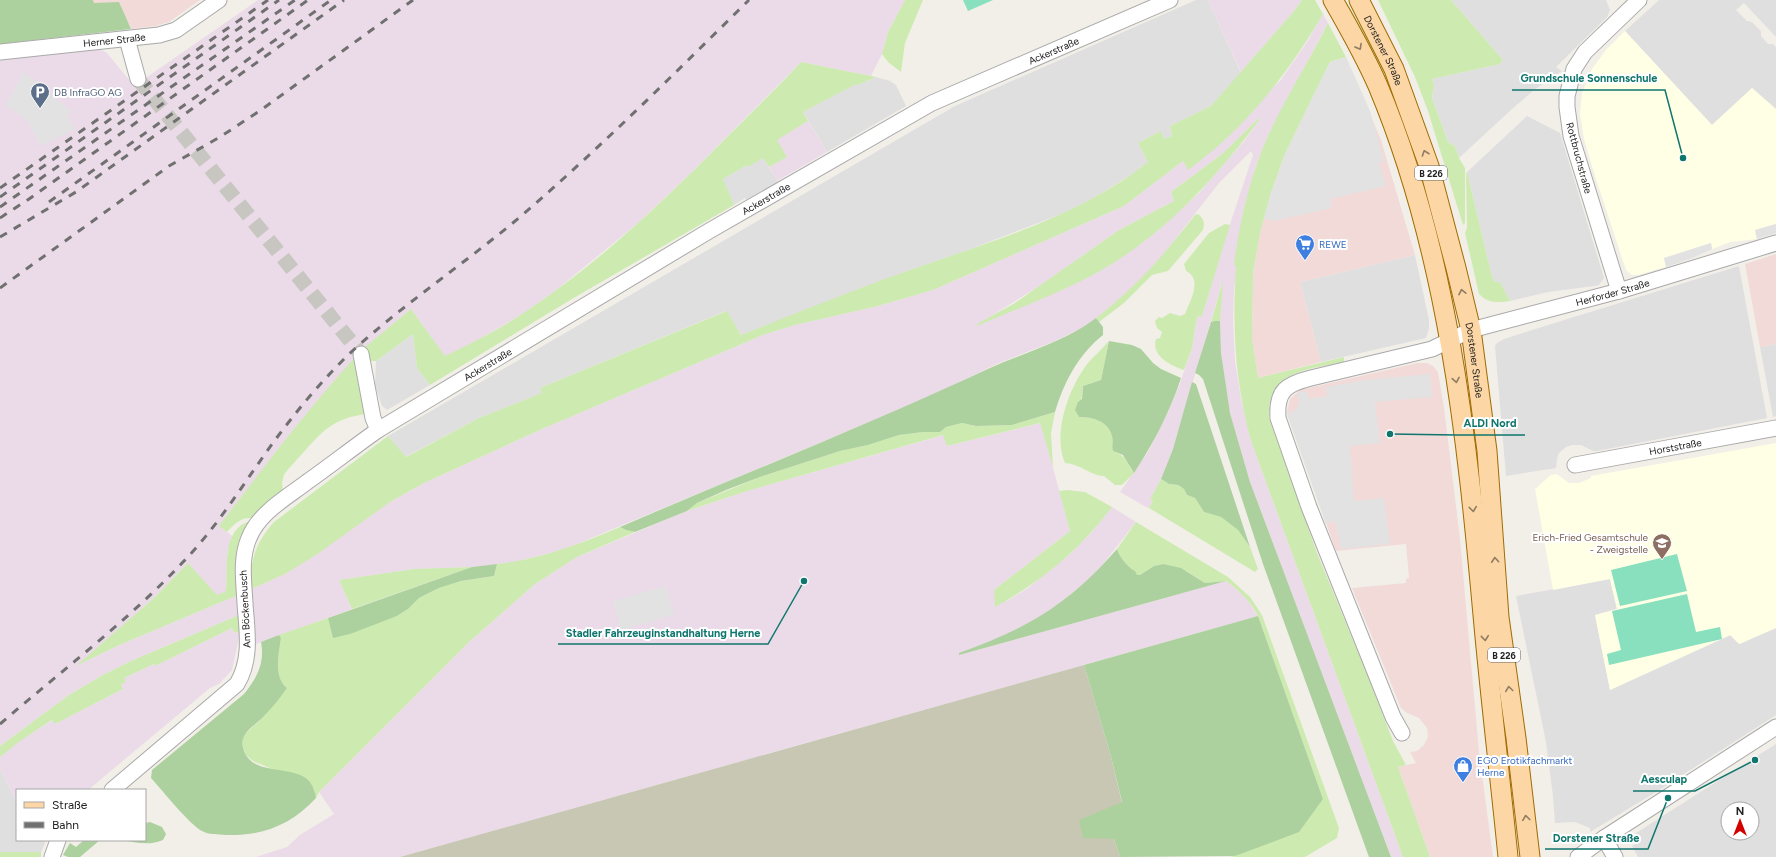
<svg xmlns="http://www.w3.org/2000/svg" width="1776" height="857" viewBox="0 0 1776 857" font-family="Figtree,sans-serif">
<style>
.residential{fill:#e0dfdf;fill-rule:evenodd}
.commercial{fill:#f2dad9}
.industrial{fill:#ebdbe8;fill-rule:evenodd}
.education{fill:#ffffe5}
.construction{fill:#c7c7b4}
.grass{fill:#cdebb0}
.forest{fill:#add19e}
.pitch{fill:#88e0be}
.parking{fill:#e2e2e2}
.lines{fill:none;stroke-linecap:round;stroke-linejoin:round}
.minor-tunnel{stroke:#c8c6c1;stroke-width:15;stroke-dasharray:15 8;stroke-linecap:butt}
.minor-casing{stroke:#a9a9a9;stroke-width:17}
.major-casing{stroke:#a06b00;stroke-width:21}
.minor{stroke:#fff;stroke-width:15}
.major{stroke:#fcd6a4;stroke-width:19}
.rail{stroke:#707070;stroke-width:3;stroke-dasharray:8 8;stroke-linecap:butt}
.oneway{stroke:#8f7c63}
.labels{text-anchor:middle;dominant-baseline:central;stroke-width:4;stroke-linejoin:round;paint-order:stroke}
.shield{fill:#fff;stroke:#646464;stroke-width:1}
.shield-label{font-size:9px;font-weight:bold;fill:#222}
.street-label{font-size:10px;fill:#222;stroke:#fff}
.service-label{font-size:10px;fill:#4e5e75;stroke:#fff;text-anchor:start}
.shop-label{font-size:10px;fill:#366cbe;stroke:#fff;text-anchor:start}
.education-label{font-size:10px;fill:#785e54;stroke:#fff;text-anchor:end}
.leader{fill:none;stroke:#0f766e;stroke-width:1.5}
.callout-dot{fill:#0f766e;stroke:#fff;stroke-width:1.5}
.callout-label{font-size:11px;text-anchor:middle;font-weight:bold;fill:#0f766e;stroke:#fff;stroke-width:4;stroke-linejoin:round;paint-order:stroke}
</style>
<rect width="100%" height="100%" fill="#f2efe9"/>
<path class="residential" d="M1196,0H1208L1241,73L1211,106L1170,126L1172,136L1164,139L1161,131L1138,143L1148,162L1135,172L1096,197L1064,213L963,252L910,270L741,335L726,311L540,388L543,393L479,418L405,457L388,436L955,106Z
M1451,0H1606L1610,10L1607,17L1556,67L1562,71L1534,90L1512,109L1459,158L1455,146L1448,142L1432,98L1434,85L1432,79L1500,64L1503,60Z
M1659,0H1776V37L1744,3L1736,10L1747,21L1752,22L1761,31V36L1768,44H1773L1776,47V109L1752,88L1712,125L1625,31Z
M876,77L890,81L896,85L906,106L827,152L803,112L857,83L858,85Z
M1527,116L1560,133L1604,278L1599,285L1594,286L1548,292L1510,301L1500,283L1495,282L1492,277L1467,172Z
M763,158L778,182L747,201L745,198L734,205L722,179L747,165L748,166Z
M1415,255L1429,320V328L1426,338L1321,362L1300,282Z
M1739,266L1767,418L1597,451H1593L1581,445H1572L1566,447L1559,453L1557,459L1556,468L1506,476L1495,346L1497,343L1504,339L1532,330Z
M413,334L417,368L430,385L387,410L382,406L375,385L376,361Z
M1776,344V416L1773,417L1760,347Z
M1610,579L1617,609L1595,615L1610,690L1731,635L1740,644L1776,628V715L1656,792L1590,832V828L1575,822L1555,823L1553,796L1546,742L1516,596Z
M1776,744V857H1638L1632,846L1637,843L1634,838L1636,833ZM1728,809H1752V833H1728Z
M0,769L17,802V840H44L45,843L41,852H0Z"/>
<path class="commercial" d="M93,0H200L169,22L155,26L131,29L130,25L94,3Z
M1346,57L1381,140L1415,255L1300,282L1321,362L1258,378L1252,339L1253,273L1260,233L1271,193Z
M1776,254V344L1760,347L1745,264Z
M1417,363H1427L1433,366L1438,372L1444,408L1460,539L1479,752L1493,857H1430L1398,767L1416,763L1410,752L1417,751L1424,745L1428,737L1427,728L1419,718L1407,713L1401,708L1352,588L1406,583V579L1409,578L1406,544L1336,551L1287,412L1290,399L1300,390Z"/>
<path class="industrial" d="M258,0H905L888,32L882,54L871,76L801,62L691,173L637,224L555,291L524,313L473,343L445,357L411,309L356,356L220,526L232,536L227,553L226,591L217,596L188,563L154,598L78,665L117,646L238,595L239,615L131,661L101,676L69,695L0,746V60L100,49L107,53L134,86Z
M1208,0H1302L1294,11L1241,72Z
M1323,14L1328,23L1268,136L1256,166L1244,209L1234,290L1233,320L1235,361L1241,399L1251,441L1403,857H1391L1250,482L1230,413L1224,379L1221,353L1220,321L1222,283L1173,449L1161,479L1150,499L1153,501L1149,508L1146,507L1120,492L1148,452L1168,412L1179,386L1192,348L1197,317L1202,316L1227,233L1253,155L1251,151L1219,183L1153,268L1134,287L1088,325L1055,341L999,363L922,400L565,549L511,563L472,567L414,569L339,580L352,609L256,644L251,589L285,574L390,502L424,483L542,429L763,335L795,325L878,306L933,290L1124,206L1183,161L1188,169L1280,81L1307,42ZM1259,118L1260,119L1245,140L1199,193L1159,229L1134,248L1086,278L977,325L1044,283L1119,230L1174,201L1171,192L1222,154Z
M808,121L827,152L777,181L769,167L786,157L776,140Z
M1041,423L1070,531L994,590L1007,601L1028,588L1068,556L1092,532L1112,507L1136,522L1100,568L1084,584L1053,609L1017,630L959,655L1226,581L1245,596L1258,616L400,857H256L287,847L300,835L334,814L319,792L469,642L535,584L577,557L687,511L744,492L944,435L947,446Z
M232,628L234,632L240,633L232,670L219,684L210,688L88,790H17V802L0,769V757L19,741L53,720L55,724L123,689L121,684L124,678L154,664L155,666Z"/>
<path class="education" d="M1625,31L1712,125L1752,88L1776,109V224L1755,230L1757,239L1730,242L1712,249L1711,243L1664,258L1666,267L1638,275H1632L1626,270L1595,176L1584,139L1580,114L1582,93L1592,69L1606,50Z
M1776,443V628L1739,644L1730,635L1610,690L1595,615L1617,609L1610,579L1553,590L1535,489L1551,475L1557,474L1569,483H1579L1591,478V476Z"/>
<path class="construction" d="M1084,665L1110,753L1122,803L1114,839L1120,857H400Z"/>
<path class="grass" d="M905,0H923L905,43L901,72L888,62L882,54L888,32Z
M1302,0H1315L1323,14C1288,74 1245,129 1188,170L1183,161L1124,206L933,290L878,306L795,325L763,335L542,429L424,483L390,502L319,553L285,574L251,589C249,562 256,542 274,522L388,436L406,457L479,418L542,393L540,388L727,311L741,335C797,313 853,290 910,270C992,241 1079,217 1148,162L1138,143L1161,131L1164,139L1172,136L1170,126L1211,106L1294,11Z
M1378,0H1451L1503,60L1500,64L1432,79L1434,85L1432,98L1448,142L1455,146L1459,158L1465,168V223L1463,225L1428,111L1415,77Z
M1346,1L1382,63L1415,146L1455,292L1452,293L1436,229L1344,5Z
M1328,23L1346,57L1330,62L1285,154L1271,193L1260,233L1253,273L1252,339L1258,378L1344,357V362C1310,369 1266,371 1269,417L1317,553L1367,674L1393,741L1406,765L1398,767L1430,857H1403L1251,441C1235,383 1232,326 1236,267L1234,264C1240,220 1250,176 1268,136C1286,97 1309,61 1328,23Z
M801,62L876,77L858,85L856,84L803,112L808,121L777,140L787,157L769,167L763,158L748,167L747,165L723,179L734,205L572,299L430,385L417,368L413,334L376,361H369L365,347L411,309L445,356C472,343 500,329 525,312C599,263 664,201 726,138C751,113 777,88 801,62Z
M1259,118L1260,119C1216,178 1165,234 1100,271C1061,293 1018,308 977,326V324L1015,303L1119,230L1174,201L1171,192L1222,154Z
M1467,172L1492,277L1495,282H1500L1510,301C1498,303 1487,303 1479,294L1465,233L1467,228L1466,174Z
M1198,214C1204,219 1205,223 1203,230L1168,271L1152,275L1124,303L1099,322L1096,318C1137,286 1163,256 1195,215Z
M1225,224L1230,225L1202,316L1197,317L1192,348L1184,370C1170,365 1151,356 1156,339L1160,338L1162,332L1157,328L1155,321L1159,317L1162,318L1170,313L1180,316L1185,314C1190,301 1203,279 1186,271L1184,264L1209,233Z
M1223,280L1220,321L1211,322Z
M1109,341L1101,380L1083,386L1079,417C1092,417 1112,422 1113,438C1113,443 1111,446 1113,451C1129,458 1125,461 1134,473L1122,485H1115L1104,476C1094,477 1080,464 1065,463C1052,434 1069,387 1088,363C1094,356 1102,349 1109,341Z
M356,356L367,414C334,418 323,430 302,454C296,461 289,467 284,475L282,483L283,493L253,518C241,517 235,523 227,532L219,526C263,468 307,410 356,356Z
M1055,412L1051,433L1053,467L1040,423L947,446L943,435L744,492L687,511L697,503L760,477L840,451L868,445L899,435L923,432H940L946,427L962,423L976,426L1012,425Z
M1161,479L1169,484L1178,485L1184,489L1187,495L1195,498L1204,512L1221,517L1238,530L1250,547L1258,569L1255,572L1149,508L1153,501L1150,499Z
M1067,490L1085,492L1112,507C1081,549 1041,582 995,607L994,590L1070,531L1059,491Z
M250,521L238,595L117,646L76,666L154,598L188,563L217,595L226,591C228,567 221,530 250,521Z
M1136,522L1228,577L1250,597L1262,615L1339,828L1337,838L1305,857H1229L1235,856L1323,799L1258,616C1250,601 1240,591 1226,581L1205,583L1188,572L1163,564L1154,566L1140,575H1136C1129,567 1120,559 1117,549Z
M620,527L626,530L635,532L577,557L535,584L469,642L319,792L316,798L314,789L284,771H277L253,761L246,755L242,745V740L246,733L258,722L287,688C273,677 279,653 281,638L279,635L328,618L333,637L397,616L408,609L419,598L439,588L461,581L494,576L497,564C541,559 580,544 620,527Z
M472,567L352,609L339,580L414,569Z
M239,615L241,633L234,632L232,628L155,666L154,664L124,678L126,682L121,684L123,689L55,724L52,720L20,741L0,757V746L69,695L101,676L131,661Z
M0,852H41V857H0Z"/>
<path class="forest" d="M0,0H93L94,3L119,2L131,29L0,44Z
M1096,318L1103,327V335C1078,355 1064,382 1055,412L1012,425L976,426L962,423L946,427L940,432H923L899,435L868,445L840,451L760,477L726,490L697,503L687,511L635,532L626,530L620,527C743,474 868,425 990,368C1025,352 1065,342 1096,318Z
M1215,321H1220L1221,353L1230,413L1250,482L1391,857H1369L1263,564L1203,379L1199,375L1195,373L1211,322Z
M1109,341L1132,345L1141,349L1153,363L1161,369L1181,378C1170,412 1153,444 1134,473L1123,455L1113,451C1111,446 1114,441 1112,436C1109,421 1092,417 1079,417L1075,410L1078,402L1082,399L1083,386L1101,380Z
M1192,382L1196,384L1250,547L1238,530L1221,517L1204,512L1195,498L1187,495L1184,489L1178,485L1169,484L1161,479L1173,449Z
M1117,549C1119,556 1128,568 1135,571L1137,575H1140L1154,566L1163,564L1181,568L1205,583L1226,581L959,655V653C1028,628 1068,605 1117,549Z
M497,564L494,576L461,581L439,588L419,598L408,609L397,616L350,634L333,638L328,618L472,567Z
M1258,616L1323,799L1299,832L1235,856L1120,857L1114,839L1083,838L1079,820L1122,802L1110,753L1084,665Z
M279,635L281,638C279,653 273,677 287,688C280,698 272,708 263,717C257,724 246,729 243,739C241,743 243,747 244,751C254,776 289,765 307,779C312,783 315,791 316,798C291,825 263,836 226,835C218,834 209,835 202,831C189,824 162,790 151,778L152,770L244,694C257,678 265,663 261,642Z
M150,822L162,827L166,834L163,840C147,847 134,841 118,840H145V823Z
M84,840H100L80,857H68L63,855L70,843L76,847Z"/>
<path class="pitch" d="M963,0H993L968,11Z
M1677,554L1687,591L1620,606L1611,570Z
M1687,594L1696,632L1720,627L1722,639L1609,665L1607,654L1621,650L1612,611Z"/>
<path class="parking" d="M1346,57L1370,111L1384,161L1379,163L1386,186L1330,199L1332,208L1273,221L1264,218L1271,193L1285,154L1321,80L1330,62Z
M24,72L72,112L67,115L75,129L41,146L28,121L6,105Z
M1776,224V233L1757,239L1755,230Z
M1711,243L1712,249L1690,259L1666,267L1664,258Z
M1430,374L1432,397L1375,402L1380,443L1350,446L1354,501L1384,498L1390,544L1341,549L1335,521L1326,524L1288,417L1287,414L1296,410L1299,402L1297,393L1307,391L1309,399L1327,396L1326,387L1365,380Z
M666,586L674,615L621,630L613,601Z"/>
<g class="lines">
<path class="minor-tunnel" d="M138,79L361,354"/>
<g class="minor-casing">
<g id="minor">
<path d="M127,39L138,79"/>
<path id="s1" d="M0,52L159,35L176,30L219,0"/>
<path d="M1619,291L1571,136L1567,107V96L1574,69L1585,52L1639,0"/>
<path d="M361,354L373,418L378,430"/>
<path id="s2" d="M1575,465L1776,428"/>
<path id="s3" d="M1402,733L1393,717L1309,507L1278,418C1276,390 1287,384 1311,378L1432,349L1471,330L1619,291L1776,243"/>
<path id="s4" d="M112,790L237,684C252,659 247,631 245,604C244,582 240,559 249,538C259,513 286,498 307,482C331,465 354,447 378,430L709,231L932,103L1170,0"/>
<path d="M1604,838L1615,857"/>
<path d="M52,857L58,840"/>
<path d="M1578,857L1604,838L1776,727"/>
</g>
</g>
<g class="major-casing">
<g id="major">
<path d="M1333,0C1349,28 1365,56 1378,86C1448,253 1467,437 1483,615C1490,695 1500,776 1508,857"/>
<path id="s5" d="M1359,0L1394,69L1429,166L1456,268L1471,330L1487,451L1499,617L1516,738L1530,857"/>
</g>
</g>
<use href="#minor" class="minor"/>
<use href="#major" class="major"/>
<path class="rail" d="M0,188L268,0
M0,197L279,0
M49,202L331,0
M0,207L295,0
M0,218L29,199L308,0
M0,237L76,192L344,0
M0,288L169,166L220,137L261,110L413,0
M0,724C66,667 137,614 195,549C231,508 258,460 292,418C309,396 328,375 348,355C402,305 464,264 520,217C600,148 674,74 749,0"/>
</g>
<defs><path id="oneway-chevron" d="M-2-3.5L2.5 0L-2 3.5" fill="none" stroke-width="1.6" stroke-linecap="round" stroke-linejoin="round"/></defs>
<g class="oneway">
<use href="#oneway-chevron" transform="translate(1359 47) rotate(61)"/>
<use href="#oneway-chevron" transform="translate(1425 153) rotate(-109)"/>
<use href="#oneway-chevron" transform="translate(1462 292) rotate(-102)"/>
<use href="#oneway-chevron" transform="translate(1456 380) rotate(80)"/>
<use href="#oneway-chevron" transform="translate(1473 509) rotate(83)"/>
<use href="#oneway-chevron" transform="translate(1495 560) rotate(-94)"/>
<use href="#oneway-chevron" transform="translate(1485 638) rotate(84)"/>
<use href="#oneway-chevron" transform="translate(1509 689) rotate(-98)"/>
<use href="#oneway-chevron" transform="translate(1526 818) rotate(-97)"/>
</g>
<defs>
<g id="parking-pin" transform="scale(1)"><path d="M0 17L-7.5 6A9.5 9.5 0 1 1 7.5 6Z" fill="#5c6f8a" stroke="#fff"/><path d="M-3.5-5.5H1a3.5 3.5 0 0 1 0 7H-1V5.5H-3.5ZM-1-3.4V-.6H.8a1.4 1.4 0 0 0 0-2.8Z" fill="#fff"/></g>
<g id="supermarket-pin" transform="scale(1)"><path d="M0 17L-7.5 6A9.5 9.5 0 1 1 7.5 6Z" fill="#3f7fe0" stroke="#fff"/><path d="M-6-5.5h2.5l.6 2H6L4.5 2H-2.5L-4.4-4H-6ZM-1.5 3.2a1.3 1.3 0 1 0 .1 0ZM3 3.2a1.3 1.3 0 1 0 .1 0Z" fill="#fff"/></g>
<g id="school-pin" transform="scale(1)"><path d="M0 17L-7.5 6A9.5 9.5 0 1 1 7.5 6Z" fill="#8d6e63" stroke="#fff"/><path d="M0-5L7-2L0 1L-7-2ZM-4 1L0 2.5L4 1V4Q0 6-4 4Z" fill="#fff"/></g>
<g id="shop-pin" transform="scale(1)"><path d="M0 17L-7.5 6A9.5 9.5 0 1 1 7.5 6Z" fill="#3f7fe0" stroke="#fff"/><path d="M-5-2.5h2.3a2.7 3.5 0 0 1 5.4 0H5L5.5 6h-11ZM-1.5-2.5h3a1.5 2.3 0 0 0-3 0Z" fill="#fff"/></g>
</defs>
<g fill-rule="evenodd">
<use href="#parking-pin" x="40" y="92"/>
<use href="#supermarket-pin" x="1305" y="244"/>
<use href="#school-pin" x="1662" y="543"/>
<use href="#shop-pin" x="1463" y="766"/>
</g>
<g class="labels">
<g class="shield">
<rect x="1415" y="166" width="32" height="14" rx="3"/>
<rect x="1488" y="648" width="32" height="14" rx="3"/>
</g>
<g class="shield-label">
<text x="1431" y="173">B 226</text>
<text x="1504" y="655">B 226</text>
</g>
<g class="street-label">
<text stroke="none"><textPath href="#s1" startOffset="115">Herner Straße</textPath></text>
<text stroke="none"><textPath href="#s4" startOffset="1258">Ackerstraße</textPath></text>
<text stroke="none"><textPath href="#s5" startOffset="56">Dorstener Straße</textPath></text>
<text transform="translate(1579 158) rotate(75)">Rottbruchstraße</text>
<text stroke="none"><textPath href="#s4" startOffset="934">Ackerstraße</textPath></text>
<text stroke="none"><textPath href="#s3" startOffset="712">Herforder Straße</textPath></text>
<text stroke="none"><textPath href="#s5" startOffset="380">Dorstener Straße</textPath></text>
<text stroke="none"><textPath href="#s4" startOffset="610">Ackerstraße</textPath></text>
<text stroke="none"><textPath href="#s2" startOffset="102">Horststraße</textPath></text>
<text transform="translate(245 609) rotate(-93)">Am Böckenbusch</text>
</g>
<g class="service-label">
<text x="54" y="92">DB InfraGO AG</text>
</g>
<g class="shop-label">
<text x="1319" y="244">REWE</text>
<text x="1477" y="760">EGO Erotikfachmarkt<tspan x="1477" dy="12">Herne</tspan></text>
</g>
<g class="education-label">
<text x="1648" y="537">Erich-Fried Gesamtschule<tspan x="1648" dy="12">- Zweigstelle</tspan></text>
</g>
</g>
<path class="leader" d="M1683 158L1665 90H1512M1390 434L1456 435H1525M804 581L768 644H558M1755 760L1695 791H1633M1668 798L1648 849H1545"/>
<g class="callout-dot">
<circle cx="1683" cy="158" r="4"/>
<circle cx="1390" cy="434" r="4"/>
<circle cx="804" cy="581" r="4"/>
<circle cx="1755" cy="760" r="4"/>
<circle cx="1668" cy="798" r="4"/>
</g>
<g class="callout-label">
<text x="1589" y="82">Grundschule Sonnenschule</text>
<text x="1490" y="427">ALDI Nord</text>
<text x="663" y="637">Stadler Fahrzeuginstandhaltung Herne</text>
<text x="1664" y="783">Aesculap</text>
<text x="1596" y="842">Dorstener Straße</text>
</g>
<rect x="16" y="789" width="130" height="52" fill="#ffffff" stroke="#a7a7a7"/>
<rect x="24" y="802" width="20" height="6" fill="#fcd6a4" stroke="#a7a7a7"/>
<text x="52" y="809" font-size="12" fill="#222222">Straße</text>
<rect x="24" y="822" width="20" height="6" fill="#707070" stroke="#a7a7a7"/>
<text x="52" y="829" font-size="12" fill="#222222">Bahn</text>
<g transform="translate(1740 821)"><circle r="19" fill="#ffffff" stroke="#a7a7a7"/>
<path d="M0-3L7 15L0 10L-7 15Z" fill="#d40000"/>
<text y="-6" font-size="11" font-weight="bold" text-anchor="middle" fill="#222222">N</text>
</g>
</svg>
